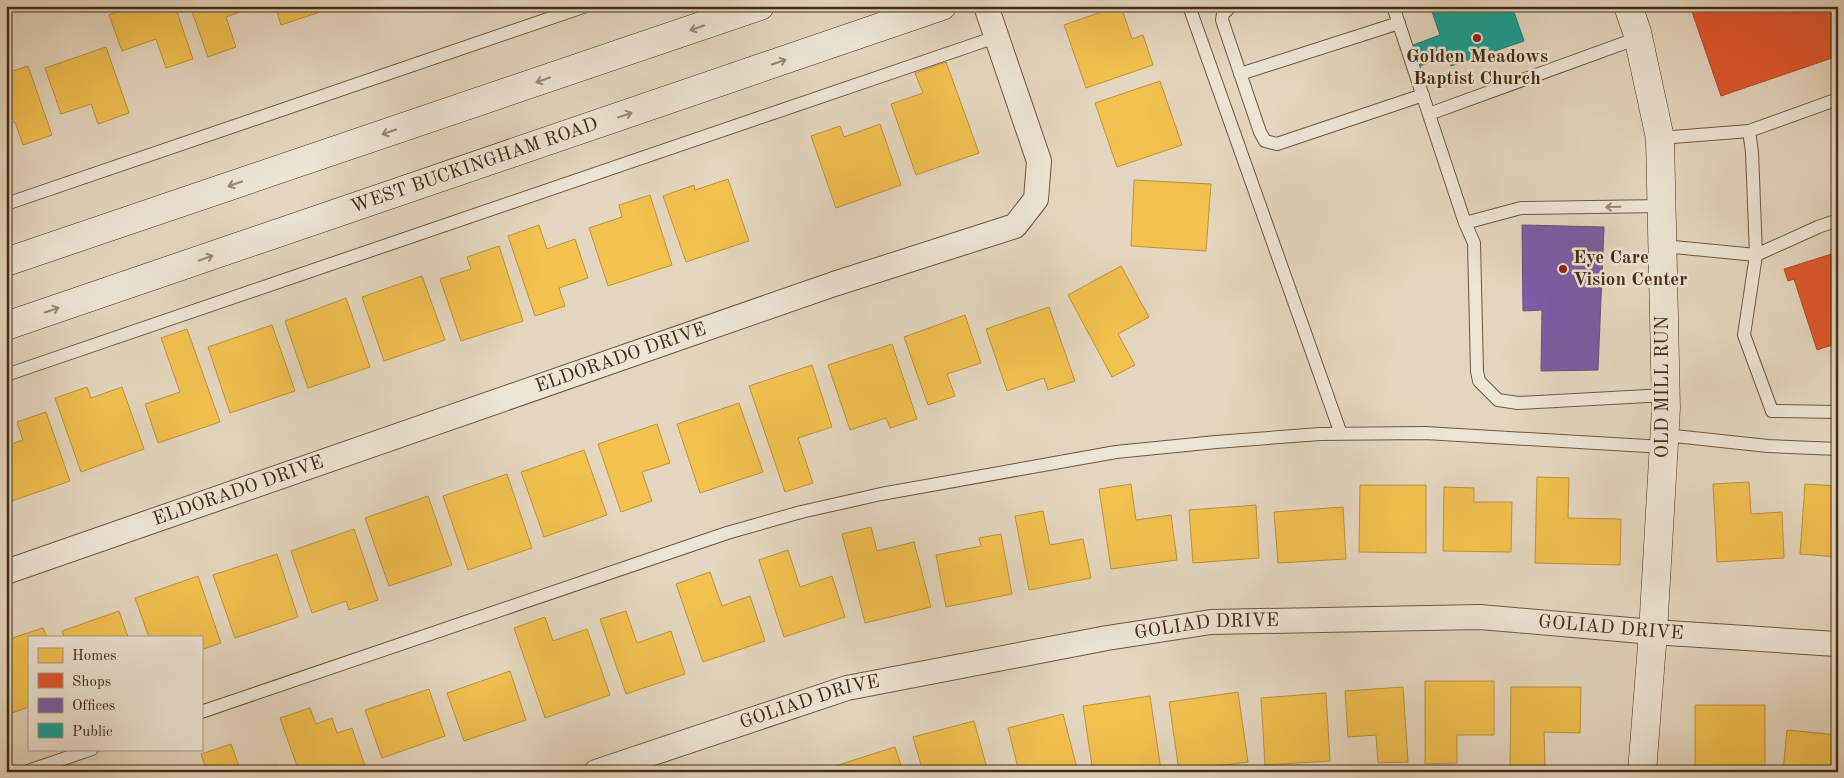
<svg xmlns="http://www.w3.org/2000/svg" width="1844" height="778" viewBox="0 0 1844 778" font-family="'Old Standard TT',serif">
<style>
.homes{fill:#f2c14e;stroke:#be953e}
.shops{fill:#e4572e;stroke:#b44a27}
.offices{fill:#7b5ea7;stroke:#6a4f7c}
.public{fill:#17a398;stroke:#248071}
.lines{fill:none;stroke-linecap:round;stroke-linejoin:round}
.lane-casing{stroke:#6c5841;stroke-width:14}
.street-casing{stroke:#6c5841;stroke-width:26}
.secondary-casing{stroke:#432d17;stroke-width:29}
.lane{stroke:#eee5d5;stroke-width:12}
.street{stroke:#eee5d5;stroke-width:24}
.secondary{stroke:#eee5d5;stroke-width:28}
.oneway{stroke:#988976}
.poi-dot{fill:#8f2418;stroke:#eee5d5;stroke-width:2}
.labels{text-anchor:middle;dominant-baseline:central;stroke-width:5;stroke-linejoin:round;paint-order:stroke}
.poi-label{font-size:19px;font-weight:bold;fill:#432d17;stroke:#eee5d5}
.street-label{font-size:19px;fill:#432d17;stroke:#eee5d5}
</style>
<rect width="100%" height="100%" fill="#e5d7bf"/>
<filter id="stains"><feTurbulence type="fractalNoise" baseFrequency=".004" numOctaves="4"/><feColorMatrix values="0 0 0 0 .2 0 0 0 0 .09 0 0 0 0 .02 0 0 0 .5 -.17"/></filter>
<radialGradient id="worn" r=".72"><stop offset=".6" stop-color="#630" stop-opacity="0"/><stop offset="1" stop-color="#630" stop-opacity=".3"/></radialGradient>
<path class="homes" d="M134,6H175L193,59L166,68L156,39L122,51L109,15Z
M190,6H257L226,17L236,47L208,57Z
M275,6H322L323,11L281,25Z
M1118,6H1121L1132,39L1143,35L1153,65L1086,88L1064,25Z
M106,47L129,113L98,124L91,104L61,114L45,68Z
M946,62L979,153L916,175L891,104L923,93L915,73Z
M28,66L52,135L23,145L15,122L6,125V73Z
M1160,81L1182,145L1117,167L1095,103Z
M880,124L901,185L836,208L811,136L840,126L844,137Z
M728,179L749,241L686,262L663,196L694,185L695,190Z
M1134,180L1211,184L1206,251L1131,246Z
M650,195L672,265L608,286L589,228L622,217L619,205Z
M539,225L547,249L575,239L588,278L559,288L565,306L535,316L508,236Z
M499,246L523,321L461,341L440,279L471,269L467,257Z
M1121,266L1149,317L1118,334L1135,365L1112,377L1068,295Z
M422,276L445,340L384,361L362,297Z
M346,298L370,367L308,388L285,321Z
M1049,307L1075,381L1048,390L1044,378L1007,391L986,329Z
M965,315L981,363L947,374L955,396L928,405L904,337Z
M272,325L295,391L230,413L208,347Z
M187,329L220,422L158,443L145,404L180,392L161,338Z
M892,344L917,419L890,428L886,418L850,430L828,365Z
M812,365L832,427L798,438L813,483L785,492L749,386Z
M87,387L91,398L122,387L144,449L81,472L55,398Z
M739,403L763,472L700,493L677,424Z
M46,412L70,481L6,503V446L23,440L17,422Z
M657,424L670,463L642,472L652,501L621,512L598,444Z
M584,450L607,515L544,537L521,472Z
M507,474L532,548L468,570L443,496Z
M1537,477L1569,478L1568,518L1621,519L1620,565L1535,563Z
M1749,482L1751,514L1782,512L1784,558L1717,562L1713,484Z
M1131,484L1136,520L1171,515L1177,560L1111,569L1099,489Z
M1805,484L1838,486V557L1800,554Z
M1360,485H1426V553L1359,552Z
M1444,487L1474,488V502H1512L1511,552L1443,551Z
M428,496L452,565L389,586L365,518Z
M1256,505L1259,558L1193,563L1189,510Z
M1343,507L1346,559L1278,563L1274,512Z
M1043,511L1050,545L1083,539L1091,578L1029,590L1015,516Z
M871,527L877,551L914,542L931,607L865,623L842,534Z
M354,529L378,600L349,610L346,601L312,613L291,551Z
M1001,534L1012,594L946,607L936,555L981,546L979,538Z
M788,550L800,587L832,576L845,617L784,637L759,560Z
M277,554L298,617L235,638L213,575Z
M710,572L722,606L750,596L765,641L703,662L676,584Z
M198,576L221,643L201,650V637H149L135,598Z
M119,611L128,637H64L62,631Z
M626,611L637,643L671,631L685,674L626,694L600,619Z
M545,617L553,641L587,629L610,695L545,718L514,628Z
M43,628L47,637H29V707L6,715V640Z
M510,671L526,720L464,741L447,693Z
M1425,681H1494V735H1457V763L1425,764Z
M1403,687L1408,762L1378,763L1376,735L1348,737L1345,691Z
M1511,687H1581L1580,733L1544,732L1545,766L1510,767Z
M429,689L445,736L382,758L365,710Z
M1238,692L1248,762L1179,771L1169,702Z
M1326,693L1330,761L1265,765L1261,698Z
M1150,696L1161,770L1148,772H1093L1083,706Z
M1695,705H1765V772H1729V769H1695Z
M310,708L316,724L332,718L337,733L352,728L367,772H299L280,718Z
M1063,714L1078,772H1045L1044,768L1030,772H1019L1008,728Z
M974,721L988,772H923L913,737Z
M1787,730L1838,735V772H1783Z
M231,744L241,772H207L201,754Z
M895,747L903,772H837L835,766Z
M276,765L278,772H255Z
M150,766L152,772H133Z"/>
<path class="shops" d="M1690,6H1838V56L1721,96Z
M1838,252V343L1817,350L1794,279L1788,281L1784,269Z"/>
<path class="offices" d="M1522,225L1604,227L1598,370L1541,371L1542,310L1523,311Z"/>
<path class="public" d="M1430,6H1512L1524,41L1451,66L1447,56L1420,66L1413,45L1440,35Z"/>
<g class="lines">
<g class="lane-casing">
<path id="lane" d="M1189,6L1341,434
M1231,6L1223,14L1222,20L1260,132L1265,141L1277,144L1423,95
M1393,6L1465,223L1474,243L1477,371L1479,381L1498,400L1518,403L1666,395
M1240,74L1399,23
M1429,114L1638,38
M1749,131L1752,152L1756,255L1818,227L1838,220
M1660,138L1749,131L1838,99
M6,204L586,6
M1465,223L1521,208L1662,206
M1663,246L1756,255L1744,335L1772,411L1838,412
M6,375L996,37
M1665,435L1768,446L1838,449
M201,712L727,533L801,512L881,494L1116,452L1216,442L1320,434L1425,433L1664,447
M25,772L92,749"/>
</g>
<g class="street-casing">
<g id="street">
<path id="s1" d="M6,572L834,284L1015,226L1036,199L1039,161L986,6"/>
<path id="s2" d="M596,772L847,688L1107,638L1211,622L1480,617L1653,632L1836,644"/>
</g>
</g>
<g class="secondary-casing">
<g id="secondary">
<path d="M1628,6L1637,32L1660,138L1666,408L1653,632L1642,772"/>
<path d="M6,262L760,6"/>
<path id="s3" d="M6,326L942,6"/>
</g>
</g>
<use href="#lane" class="lane"/>
<use href="#street" class="street"/>
<use href="#secondary" class="secondary"/>
</g>
<defs><path id="oneway-shaft" d="M-6 0H5M1.5-3L5.5 0L1.5 3" fill="none" stroke-width="1.6" stroke-linecap="round" stroke-linejoin="round" transform="scale(1.25)"/></defs>
<g class="oneway">
<use href="#oneway-shaft" transform="translate(697 28) rotate(161)"/>
<use href="#oneway-shaft" transform="translate(779 62) rotate(-19)"/>
<use href="#oneway-shaft" transform="translate(543 80) rotate(161)"/>
<use href="#oneway-shaft" transform="translate(625 115) rotate(-19)"/>
<use href="#oneway-shaft" transform="translate(389 132) rotate(161)"/>
<use href="#oneway-shaft" transform="translate(235 184) rotate(161)"/>
<use href="#oneway-shaft" transform="translate(1613 207) rotate(179)"/>
<use href="#oneway-shaft" transform="translate(206 258) rotate(-19)"/>
<use href="#oneway-shaft" transform="translate(52 310) rotate(-19)"/>
</g>
<g class="poi-dot">
<circle cx="1477" cy="38" r="5"/>
<circle cx="1563" cy="269" r="5"/>
</g>
<g class="labels">
<g class="poi-label">
<text x="1477" y="57">Golden Meadows<tspan x="1477" dy="22">Baptist Church</tspan></text>
<text x="1573" y="258" text-anchor="start">Eye Care<tspan x="1573" dy="22">Vision Center</tspan></text>
</g>
<g class="street-label">
<text stroke="none"><textPath href="#s3" startOffset="495">WEST BUCKINGHAM ROAD</textPath></text>
<text stroke="none"><textPath href="#s1" startOffset="651">ELDORADO DRIVE</textPath></text>
<text transform="translate(1663 387) rotate(-90)">OLD MILL RUN</text>
<text stroke="none"><textPath href="#s1" startOffset="246">ELDORADO DRIVE</textPath></text>
<text stroke="none"><textPath href="#s2" startOffset="630">GOLIAD DRIVE</textPath></text>
<text stroke="none"><textPath href="#s2" startOffset="1035">GOLIAD DRIVE</textPath></text>
<text stroke="none"><textPath href="#s2" startOffset="225">GOLIAD DRIVE</textPath></text>
</g>
</g>
<rect width="1844" height="778" fill="none" stroke="#e5d7bf" stroke-width="25"/>
<rect x="8" y="8" width="1829" height="763" fill="none" stroke="#432d17" stroke-width="2.5"/>
<rect x="12" y="12" width="1819" height="753" fill="none" stroke="#432d17"/>
<rect x="28" y="636" width="175" height="115" fill="#eee5d5" stroke="#aa9b89"/>
<rect x="38" y="648" width="25" height="15" fill="#f2c14e" stroke="#aa9b89"/>
<text x="72" y="660" font-size="15" fill="#432d17">Homes</text>
<rect x="38" y="673" width="25" height="15" fill="#e4572e" stroke="#aa9b89"/>
<text x="72" y="686" font-size="15" fill="#432d17">Shops</text>
<rect x="38" y="698" width="25" height="15" fill="#7b5ea7" stroke="#aa9b89"/>
<text x="72" y="710" font-size="15" fill="#432d17">Offices</text>
<rect x="38" y="723" width="25" height="15" fill="#17a398" stroke="#aa9b89"/>
<text x="72" y="736" font-size="15" fill="#432d17">Public</text>
<rect width="100%" height="100%" filter="url(#stains)"/>
<rect width="100%" height="100%" fill="url(#worn)"/>
</svg>
